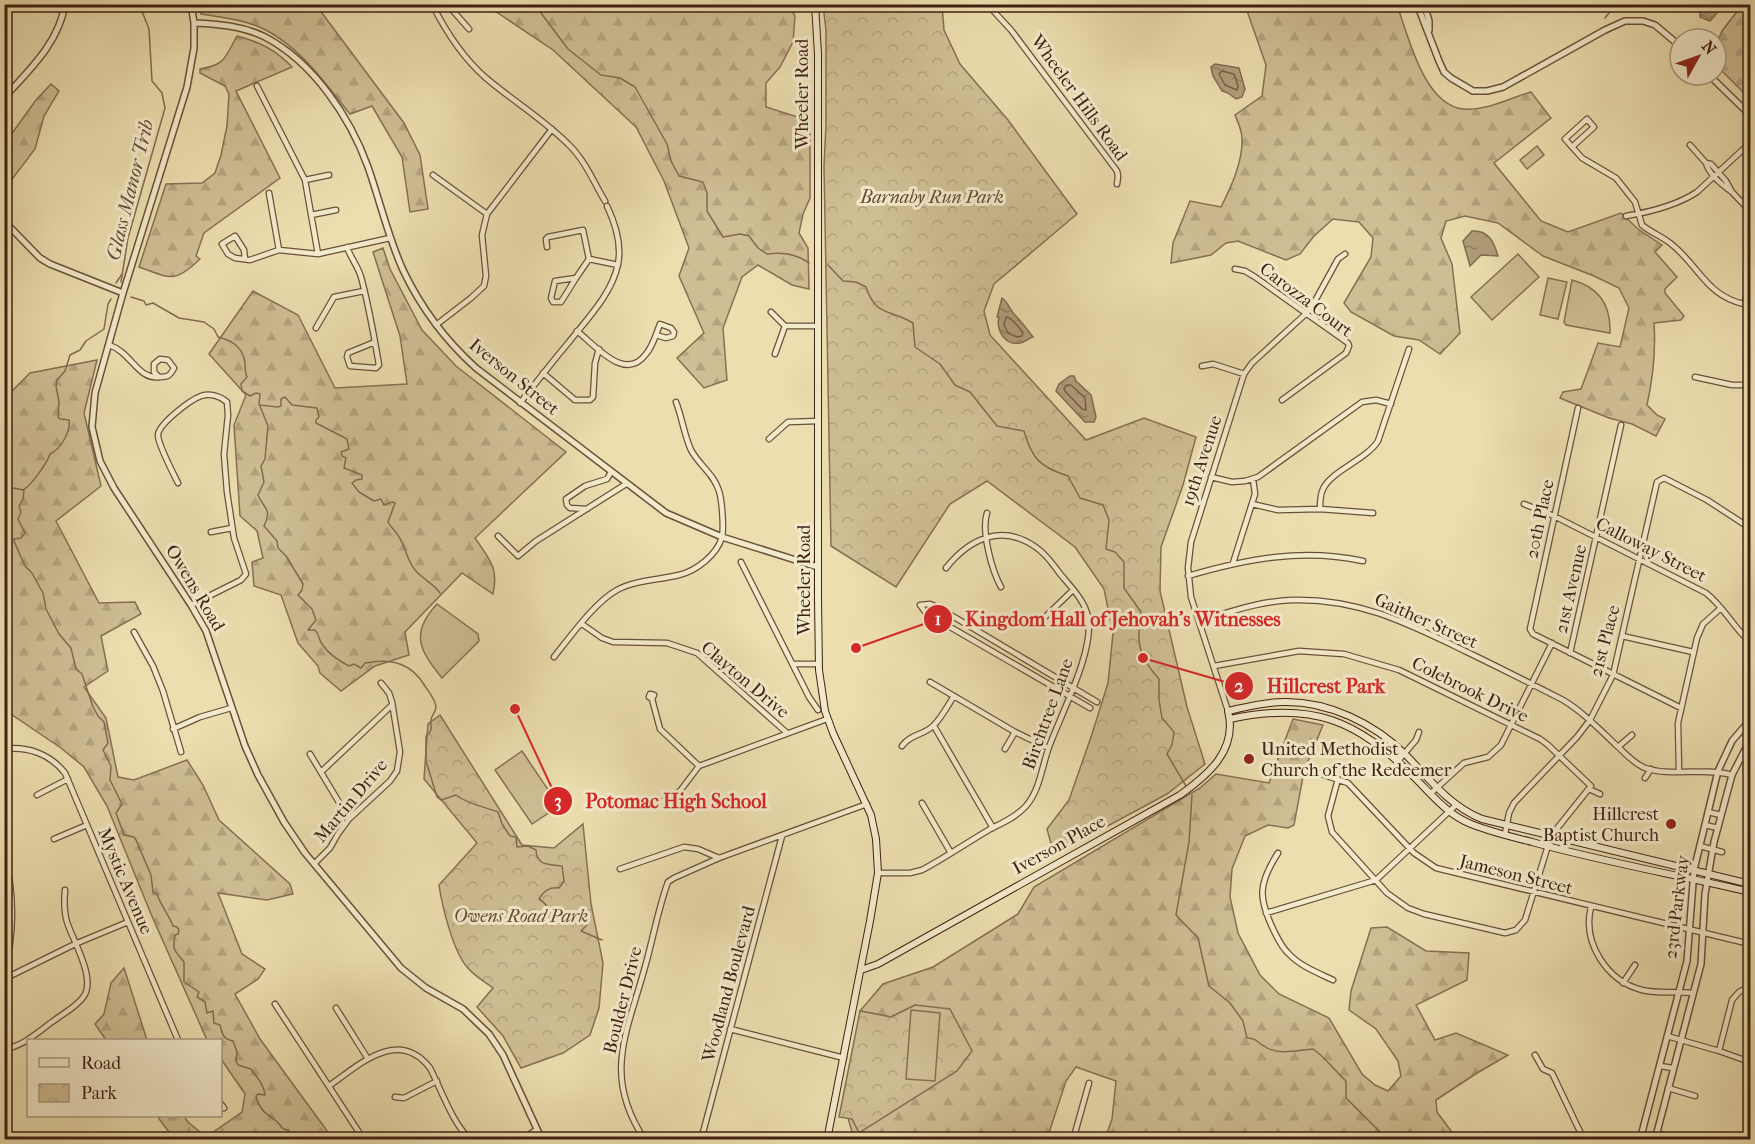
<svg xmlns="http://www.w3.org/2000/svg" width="1755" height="1144" viewBox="0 0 1755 1144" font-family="'IM FELL French Canon',serif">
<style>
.forest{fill:url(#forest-firs);stroke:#876f54;stroke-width:1.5}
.park{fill:url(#park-crowns);stroke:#876f54;stroke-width:1.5}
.pitch{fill:#cfbe94;stroke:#876f54;stroke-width:1.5}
.water{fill:url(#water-ripples);stroke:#836b51;stroke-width:1.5}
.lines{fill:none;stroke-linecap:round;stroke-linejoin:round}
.shore{stroke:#785e46;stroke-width:1.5}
.stream{stroke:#836b51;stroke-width:1.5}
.minor-casing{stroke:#6a503a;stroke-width:7}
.tertiary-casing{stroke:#6a503a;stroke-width:8}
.secondary-casing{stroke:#3f2013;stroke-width:8}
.minor{stroke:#f3eacb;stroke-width:4.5}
.tertiary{stroke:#f3eacb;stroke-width:5}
.secondary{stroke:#f3eacb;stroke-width:6}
.poi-dot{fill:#8f2418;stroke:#f3eacb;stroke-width:2}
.labels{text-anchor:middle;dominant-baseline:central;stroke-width:6;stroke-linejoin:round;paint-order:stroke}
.street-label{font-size:18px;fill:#3f2013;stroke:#f3eacb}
.park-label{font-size:18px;font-style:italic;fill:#634833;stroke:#f3eacb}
.poi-label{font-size:18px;fill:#3f2013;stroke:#f3eacb;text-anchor:start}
.water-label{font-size:20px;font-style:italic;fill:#674c37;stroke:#f3eacb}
.leader{fill:none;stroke:#d62828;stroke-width:2}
.callout-dot{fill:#d62828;stroke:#f3eacb;stroke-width:2}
.mark-label{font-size:18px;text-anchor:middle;font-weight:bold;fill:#fff}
.callout-label{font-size:20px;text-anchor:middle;font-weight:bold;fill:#d62828;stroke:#f3eacb;stroke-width:6;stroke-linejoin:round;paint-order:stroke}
</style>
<defs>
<pattern id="forest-firs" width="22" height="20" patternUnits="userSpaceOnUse" patternTransform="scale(1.5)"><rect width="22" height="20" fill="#cfbe94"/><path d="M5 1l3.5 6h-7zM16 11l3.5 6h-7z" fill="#b3a37f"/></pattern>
<pattern id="park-crowns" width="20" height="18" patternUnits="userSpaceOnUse" patternTransform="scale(1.5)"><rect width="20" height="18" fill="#cfbe94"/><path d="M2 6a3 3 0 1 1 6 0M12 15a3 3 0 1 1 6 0" fill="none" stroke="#b3a37f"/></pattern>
<pattern id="water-ripples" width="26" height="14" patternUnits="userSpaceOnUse" patternTransform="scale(1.5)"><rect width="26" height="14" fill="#b19d7a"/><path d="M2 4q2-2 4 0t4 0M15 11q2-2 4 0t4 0" fill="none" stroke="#918063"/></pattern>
</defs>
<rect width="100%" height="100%" fill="#ecdeaf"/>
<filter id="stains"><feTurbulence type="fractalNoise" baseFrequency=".00333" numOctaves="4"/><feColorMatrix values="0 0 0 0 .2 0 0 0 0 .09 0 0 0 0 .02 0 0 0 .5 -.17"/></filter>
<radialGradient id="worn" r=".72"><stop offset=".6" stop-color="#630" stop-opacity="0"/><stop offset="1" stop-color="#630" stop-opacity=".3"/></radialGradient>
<path class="forest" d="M198,5H316L404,123L420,155L428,209L410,212L402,157L372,106L350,114C324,82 301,48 264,29C245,20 221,17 201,14Z
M486,5H788L795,16L793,42L780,67L766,83V107L810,121V198L803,214L799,233L808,248L809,289L792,285L758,265L742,277L723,328L727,380L704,388L677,358L704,333L679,276L689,248L664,181L636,127L553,50Z
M1245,5H1397C1408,35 1424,106 1464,109C1486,111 1510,98 1531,92L1551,118L1494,163L1541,221L1568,232L1621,213L1638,229L1662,245L1655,252L1677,277L1665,289V293L1684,316L1681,320L1654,323C1656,352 1653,378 1647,405L1657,415L1665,419L1656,436L1632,424L1609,418L1560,398L1563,392L1581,389L1598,343L1620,347L1629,308L1619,288L1594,276L1543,256L1498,223L1465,216L1446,221L1441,238L1452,264L1460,333L1440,354L1419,340L1394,336L1351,312L1344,303L1371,257L1373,238L1359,222L1333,219L1314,236L1300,254L1286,260L1238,241L1226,243L1211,255L1171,263L1173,243L1190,201L1221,207C1231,187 1243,162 1242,138C1242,131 1238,122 1235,115L1262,96L1266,65Z
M1742,5H1750V99L1716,65V45L1722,31Z
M237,36C260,42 276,50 292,67L236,91L280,178L204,233L196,256L200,259C174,284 170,278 139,267L166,184L202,183L215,173L221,155L227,126L229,94L225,86L200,73V69C226,65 225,57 237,36Z
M51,84L59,91L44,116L35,149L10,182L5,174V143L36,100Z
M383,248L390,269L422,330L456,366L566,452L475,538C489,559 499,567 493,594L462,573L405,632L409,655L375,666L341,691L320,673L318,666L298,643L281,595L254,586L252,562L263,558L257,531L240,516L234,425L246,395L209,354L253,291L298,315L335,388L407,384L400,336L373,252Z
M97,360L84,413L101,486L56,521L99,603L135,602L141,614L101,636L108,671L84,687L106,718L118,777L134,780L187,760L203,785L219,820L290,884L293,894L267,900L218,893L242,954L265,969L258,979L235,994L260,1039L333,1139H174L157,1116H184L188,1122L206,1137L242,1112L245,1094L221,1059L220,1040H207L151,914L107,806L84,767L61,748L5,710V398L30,373Z
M1293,719L1323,725L1304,771L1294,825L1288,828L1268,825L1245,836L1232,869L1230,897L1238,933L1260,975L1279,994L1329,1018L1362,1074L1375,1085L1388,1091L1401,1076L1398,1061L1376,1029L1349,1010L1351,991L1371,928L1387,927L1426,951L1469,953L1467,980L1416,1005L1435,1040L1456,1033L1508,1055L1477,1073L1436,1100L1437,1112L1457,1139H1105L1112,1119L1116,1081L1076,1067L1066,1081L1047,1139H854L848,1118H852L859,1132L915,1005L891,1017L860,1011L883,984L933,967L1018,914L1034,887L1200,788L1216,774L1269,783Z
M124,968L147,1040H106L95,1024L104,1014L111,983Z"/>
<path class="park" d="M823,5H942L944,30L960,64L1008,120L1077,214L994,284L984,311L990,335L1086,440L1144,418L1196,437L1183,485L1161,547L1160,591L1187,707L1205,764L1167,794L1054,855L1047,829L1069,800L1092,734L1108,683L1113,633L1104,589L1075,547L987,481L950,504L896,587L831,546L824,166L826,125V30Z
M440,715L522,845L554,848L583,824L591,904L603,963L599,1008L590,1035L563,1053L521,1068L503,1036L477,1007L493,988C485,982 473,975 467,967C453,951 442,906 439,885L477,843L424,779L428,724Z
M915,1005L950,1009L972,1051L957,1071L859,1133L852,1119L839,1117L860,1011L891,1017Z"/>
<path class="pitch" d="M1537,146L1544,155L1527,169L1520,160Z
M1518,254L1539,277L1492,320L1471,297Z
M1548,278L1567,282L1558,319L1540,315Z
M1572,280C1599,287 1611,306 1610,333L1566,325L1564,322Z
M437,604L478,634L479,641L442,678C419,650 410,633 437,604Z
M522,751L559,806L532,824L495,770Z
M911,1010L940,1013L935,1081L906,1079Z"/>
<path class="water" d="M1692,5V4L1724,5L1710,21L1700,17V13Z
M1215,64L1239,68L1245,89L1242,97L1236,99L1228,93L1222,91L1213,76L1211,67Z
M1472,231C1489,230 1494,242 1498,256L1481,255L1470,266L1463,241Z
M1002,298C1008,302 1009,308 1014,314C1021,321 1027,329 1033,337C1028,338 1026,342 1020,343C1004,346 996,329 999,317H997Z
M1070,376H1074L1076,381L1091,395L1096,417L1094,422H1085L1056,391L1059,384Z"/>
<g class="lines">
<path class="shore" d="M1222,71L1234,74L1238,86L1237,90L1225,85L1219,74Z
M1006,317C1013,318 1019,327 1023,333L1022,336L1017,337L1008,333L1004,325Z
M1068,385H1071L1085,398L1086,410L1082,409L1065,391L1064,388Z"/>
<path class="stream" d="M538,4L541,13L568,49L601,75L620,78L635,87L667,144L671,161L679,176L703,182L707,193V211L723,237L740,234L749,236L758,248L767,254C782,252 797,254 809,263
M1605,18L1616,4
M828,265L843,281L856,282L866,287C876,317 890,309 913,323L915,347L940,364L955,385L970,392L997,426L1024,431C1032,459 1040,467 1068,476L1080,498L1103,505L1109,520L1106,549L1115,552L1124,562V588L1141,612C1136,642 1138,656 1159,679V700L1162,718L1174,732L1172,745L1167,754L1186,786
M121,282L128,238L165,108L162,93L152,81L149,29L139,4
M116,283L122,274
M131,297L144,301L146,305L153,303L179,318L204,322L214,329L218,337C230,340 240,345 244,358C246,364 244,370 247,377L241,384L242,391L250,396L256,393L260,394L259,404L268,426L265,459L261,466L264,482L258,495C263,509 273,507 264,526L277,541L278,548L286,556L300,579L303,584L302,590L298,595L312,609L316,620L308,630H315C320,635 318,639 322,644C329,655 339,661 349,666L354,664L361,668L365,663C392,658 411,663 425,686C429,692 435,699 436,707C436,712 431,716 431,720C430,728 434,730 426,736V761L437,797L441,800L456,795C469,805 483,806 498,812L502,824L510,836L516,837L517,847L528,846L536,850C537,867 550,864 562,866L564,881L559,888C549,887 544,891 539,899C546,903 549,910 556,915L564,911L571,913L573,919H586L587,925L581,931L602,940
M259,405L278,407L281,406V399L285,397L292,405L317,408L319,417L316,420V423L347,439L349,449L341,452L342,456L346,458L344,468L362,475V479L356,480L352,483L359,492L374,501L381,499L384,505L392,502L395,503L388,522C391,528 396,531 399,537C406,547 407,562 416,571C423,579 434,584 440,593
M24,490L23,499L19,506L21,512L18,519L25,533L21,538L14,539V541L25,566L32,573L43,593L46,609L59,634L71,648L76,669L82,674L93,707L98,716L104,722L108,743L103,750L111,766L110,780L122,804L116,813L124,835L134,837L136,840L151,875L153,892L157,894C160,904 169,915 173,926L177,927L179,930L178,934L175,935C172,952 175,950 184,962V982L199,992L197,997L205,1002L207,1013L213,1011L214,1023L220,1025C223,1035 222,1038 233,1041L237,1052L236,1061L238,1065L251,1069C257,1078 264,1084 265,1095L258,1094L256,1096C261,1117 275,1115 282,1128L289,1131L290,1134L298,1140
M4,498L8,497L11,490L14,488L23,490C31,486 47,463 50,454C61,449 71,431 69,420L60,419L58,417L59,402L56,386L57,380L65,371L70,355L80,350L86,341L104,329L108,304L111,299
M1192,795L1189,842L1176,915L1198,938L1209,986L1230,1003L1243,1021L1247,1038C1258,1039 1255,1041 1264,1046C1278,1056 1297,1050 1313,1049C1326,1058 1334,1070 1346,1081V1098L1388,1140"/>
<g class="minor-casing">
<path id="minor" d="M432,4C445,30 464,59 486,78C513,101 543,119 568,144C585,160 593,181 605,201
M447,4L469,29
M987,4L1011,30L1117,171L1118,176L1117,184
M797,8L803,4
M257,86L305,180L318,254
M1690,145L1706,163L1711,164L1726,181L1732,192L1750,211
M1572,147L1594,127L1587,119L1565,139L1582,158L1616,178L1635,202L1642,225C1650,232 1661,236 1670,243C1698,264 1706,296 1744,304L1750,283
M1706,163C1709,175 1722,185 1732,192
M433,175L487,214
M305,180L329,175
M269,193L279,250
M311,215L336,210
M1626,216C1650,212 1676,206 1697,192L1750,143
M347,247C350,257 358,266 361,277C369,306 374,336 379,365L376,368L350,366L347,357L348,353L375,342
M547,247L546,239L548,237L583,230L589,259L576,278
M245,259L244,250L235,236L222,244L228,254L235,258L250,260L279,250L318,254L390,238
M589,259L618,265
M1235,269L1245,271L1255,277L1348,343L1349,346L1346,353L1282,400
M576,278L561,302H553L551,298L555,281Z
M771,312L785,326H818
M436,325L471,298L484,286L486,276L482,235L487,214L552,129
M316,328L334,297L364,291
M577,331C595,345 625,383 646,354C653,346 656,334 660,324L671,328L674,332L673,336L666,338L656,335
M109,345C131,352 138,380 159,377C168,377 170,376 174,368L168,360L160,359L154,364V372L159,377
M775,354L785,326
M1202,366L1213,364L1244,374
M543,373L575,400H590L593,397L595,363L599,349
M1695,377L1732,385H1750
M520,403C536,383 552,362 569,342C587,319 612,294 618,264C622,244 616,225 607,206
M1578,408L1530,629L1533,634L1681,708
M769,439L788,422L818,421
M1211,477L1232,482L1245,481L1258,477L1362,402L1376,400L1391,404
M178,483C173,473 159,446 158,436C157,425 190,400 201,396C210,393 220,396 227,402L228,415L224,454L227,492L234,538L246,574L241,580L191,605
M1252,504L1278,510L1320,509L1373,513
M1524,504L1554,516L1706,593C1724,607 1733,627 1750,642
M587,509L570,508L567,505L566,499L585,486L607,479L611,472
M1320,509C1320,502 1320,495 1323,489C1331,471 1366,460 1378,441L1409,349
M987,513C981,531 992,571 1001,587
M211,532L232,528
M498,536L518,556L536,541L626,484
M741,562L809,697L818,710
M1233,563L1255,494L1253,479
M1188,576C1246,559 1302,548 1363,561
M1045,617L1073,590
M1199,621C1230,612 1260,601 1292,600C1358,598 1407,623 1465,651C1498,667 1530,683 1563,700C1583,712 1599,729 1616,745C1625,753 1633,763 1645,768C1671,777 1703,767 1732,775
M582,624L602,638L613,642L667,643L697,653L787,733
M134,632L153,666L163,691L181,752
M1622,636L1693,652
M1570,653L1621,425
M554,657C570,637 595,602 617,590C635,580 659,580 679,575C696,571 717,555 722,537C724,528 722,500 719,491C714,474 699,465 691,450C684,435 682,417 676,402
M793,664H819
M1214,666L1299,651L1344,654L1399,670L1540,739L1548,745L1591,786L1551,836L1525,920L1516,930L1505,933L1424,914L1408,908L1387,893L1332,832L1328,816L1338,779
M930,682L1015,732L1048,748
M652,699L654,695L650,694L649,697L652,699L660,729L699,766
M1090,708L926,613L920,605L930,604L939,608L1097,702
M1228,711L1191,597L1188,568L1191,542L1244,374L1252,363L1310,310L1338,259L1345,254
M934,726L993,828
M173,729L200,717L231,708
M902,746C910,734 925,735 934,725C942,717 948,705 954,696
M1618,747L1632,735
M4,749C28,746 50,754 65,773L178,1040
M1005,749L1015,732
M310,754L349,819
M1398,761L1416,740L1419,732
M1309,770L1348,783L1414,853L1436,868L1750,944
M1679,771L1678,723L1697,638L1703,624L1721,608
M321,772L392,705
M1645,778L1651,769
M1589,789L1600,794
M1430,794L1464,763L1488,757L1501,745L1552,643
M37,795L68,779
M922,803L951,853
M614,804L637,807L664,801L680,791L699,766L827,719
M1708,812L1721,815
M1705,825L1718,828
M1505,834L1509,813L1514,803L1577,737L1590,720L1613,675L1657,482L1664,478L1707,500L1750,528
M54,839L87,825
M1700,846L1722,852
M4,852C14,892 15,933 4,973
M1278,853C1258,884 1258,898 1274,931C1278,939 1282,948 1289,954C1300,966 1318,973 1333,980
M314,864L330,848L338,834L349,819L390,781L397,771L400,752L392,702L389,693L381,683
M620,869L684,847L698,849L719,858
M878,873H910L922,870C946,857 968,842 992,828C1005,822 1017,816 1026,806C1040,790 1042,766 1049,747C1061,714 1095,650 1088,617C1085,601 1071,587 1061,575C1054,566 1047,555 1037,548C1003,523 970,538 946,568
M1591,907C1582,943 1607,981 1642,990C1658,994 1676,991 1693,993
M1266,913L1376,880L1456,805
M4,979L75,944L128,922
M1623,983L1635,965
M275,1004L364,1140
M336,1008L368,1059
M730,1029L844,1058
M1667,1036L1719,1051L1750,1062
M4,1049C22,1047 38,1032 52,1022C62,1014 77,1007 84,996C96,978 73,941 67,922C64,912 64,901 65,890
M1719,1051L1732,1000L1739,992L1750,986
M1535,1055L1543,1069L1552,1073L1584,1140
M1746,1060L1749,1140
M1660,1066L1673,1068
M329,1086C359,1065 398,1027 430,1068C441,1089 453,1125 471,1140
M1668,1088L1695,1096
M395,1097L404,1098L437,1081
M220,1103L224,1108
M1657,1133L1682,1140
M1486,1135L1490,1140
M521,1140L536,1130
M645,1140C602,1076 627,1033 645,967C653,939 658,909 668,882L674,878L719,858L867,804
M701,1140L782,836
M1073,1140L1089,1083"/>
</g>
<g class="tertiary-casing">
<path id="tertiary" d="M191,4L194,23V48L187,87L123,293L95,393L92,427L100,461L114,488L191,605L206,631L245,746L258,775L284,822L305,853L401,968L426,988L463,1009L489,1034L503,1055L542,1140
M1417,4L1439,61L1444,72L1451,78L1473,91H1487L1503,87L1605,30L1625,21H1643L1655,25L1680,46
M1424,4L1429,21V30
M194,23C218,24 243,26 265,37C313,62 350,117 368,167C380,201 388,237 403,270C421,308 445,340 476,368L666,513L722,537L818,567
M1709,75L1750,115
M4,98C29,70 59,43 65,4
M4,221L40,258L50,264L123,293
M1640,1140L1687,961L1694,870L1718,771L1732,741L1750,720
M1655,1140L1701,964L1705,894L1714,842L1732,775L1750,740"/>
</g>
<g class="secondary-casing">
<path id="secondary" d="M815,4L818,54V598L819,670L825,711L833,733L871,815L876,839L878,873L870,921L827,1140
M1230,719C1312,701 1357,720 1415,778C1432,795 1448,815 1471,824C1491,832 1512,837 1532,842C1604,862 1678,875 1750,892
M861,970L878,964L1180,795C1208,775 1238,750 1228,711C1246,707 1264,702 1283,702C1328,701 1374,723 1406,755C1429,779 1450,806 1482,819L1750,884"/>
</g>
<use href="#minor" class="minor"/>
<use href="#tertiary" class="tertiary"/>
<use href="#secondary" class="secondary"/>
</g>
<g class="poi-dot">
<circle cx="1249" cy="759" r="6"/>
<circle cx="1671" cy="824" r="6"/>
</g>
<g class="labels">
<g class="street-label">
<text transform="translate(802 94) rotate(-90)">Wheeler Road</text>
<text transform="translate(1079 98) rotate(54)">Wheeler Hills Road</text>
<text transform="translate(1306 300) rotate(37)">Carozza Court</text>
<text transform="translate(514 377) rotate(39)">Iverson Street</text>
<text transform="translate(1202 461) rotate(-72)">19th Avenue</text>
<text transform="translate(1540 519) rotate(-78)">20th Place</text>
<text transform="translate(1651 550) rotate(27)">Calloway Street</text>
<text transform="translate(804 580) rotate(-90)">Wheeler Road</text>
<text transform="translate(195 588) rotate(59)">Owens Road</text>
<text transform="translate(1571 589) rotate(-77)">21st Avenue</text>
<text transform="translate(1426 621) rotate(24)">Gaither Street</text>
<text transform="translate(1605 641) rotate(-75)">21st Place</text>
<text transform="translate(745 680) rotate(40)">Clayton Drive</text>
<text transform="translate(1470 690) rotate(26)">Colebrook Drive</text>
<text transform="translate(1048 714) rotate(-70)">Birchtree Lane</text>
<text transform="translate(351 801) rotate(-50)">Martin Drive</text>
<text transform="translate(1059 845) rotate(-29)">Iverson Place</text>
<text transform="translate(1516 875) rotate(14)">Jameson Street</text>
<text transform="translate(125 881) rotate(67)">Mystic Avenue</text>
<text transform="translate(1677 907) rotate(-83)">23rd Parkway</text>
<text transform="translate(729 984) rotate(-75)">Woodland Boulevard</text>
<text transform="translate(623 1000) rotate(-76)">Boulder Drive</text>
</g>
<g class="park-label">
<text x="932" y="197">Barnaby Run Park</text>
<text x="521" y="916">Owens Road Park</text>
</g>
<g class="poi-label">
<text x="1261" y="749">United Methodist<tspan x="1261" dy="21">Church of the Redeemer</tspan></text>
<text x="1659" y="814" text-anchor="end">Hillcrest<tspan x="1659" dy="21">Baptist Church</tspan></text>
</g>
<g class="water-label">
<text transform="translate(130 190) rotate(-76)">Glass Manor Trib</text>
</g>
</g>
<path class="leader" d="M856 648L938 619M1143 658L1239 686M515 709L558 801"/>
<g class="callout-dot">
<circle cx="856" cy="648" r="6"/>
<circle cx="1143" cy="658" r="6"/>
<circle cx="515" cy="709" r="6"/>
<circle cx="938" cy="619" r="15"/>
<circle cx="1239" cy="686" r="15"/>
<circle cx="558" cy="801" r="15"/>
</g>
<g class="mark-label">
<text x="938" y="625">1</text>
<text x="1239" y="692">2</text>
<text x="558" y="807">3</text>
</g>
<g class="callout-label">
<text x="1123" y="626">Kingdom Hall of Jehovah’s Witnesses</text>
<text x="1326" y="693">Hillcrest Park</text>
<text x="676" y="808">Potomac High School</text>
</g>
<rect width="1755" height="1144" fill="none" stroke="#ecdeaf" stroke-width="24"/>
<rect x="6" y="6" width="1743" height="1132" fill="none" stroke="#3f2013" stroke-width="3"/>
<rect x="12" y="12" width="1731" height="1120" fill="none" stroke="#3f2013" stroke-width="1.5"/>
<rect x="27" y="1039" width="195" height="78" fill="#f3eacb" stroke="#ab9981" stroke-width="1.5"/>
<rect x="39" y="1058" width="30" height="9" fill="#f3eacb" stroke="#ab9981" stroke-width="1.5"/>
<text x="81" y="1069" font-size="18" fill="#3f2013">Road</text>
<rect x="39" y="1084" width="30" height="18" fill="url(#park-crowns)" stroke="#ab9981" stroke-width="1.5"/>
<text x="81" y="1099" font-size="18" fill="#3f2013">Park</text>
<g transform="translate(1698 57) rotate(50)"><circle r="28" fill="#f3eacb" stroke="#ab9981" stroke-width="1.5"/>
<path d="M0-4.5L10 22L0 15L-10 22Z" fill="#8f2418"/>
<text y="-9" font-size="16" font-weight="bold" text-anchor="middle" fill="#3f2013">N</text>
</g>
<rect width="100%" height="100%" filter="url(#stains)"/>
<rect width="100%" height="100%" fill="url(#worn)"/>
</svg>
